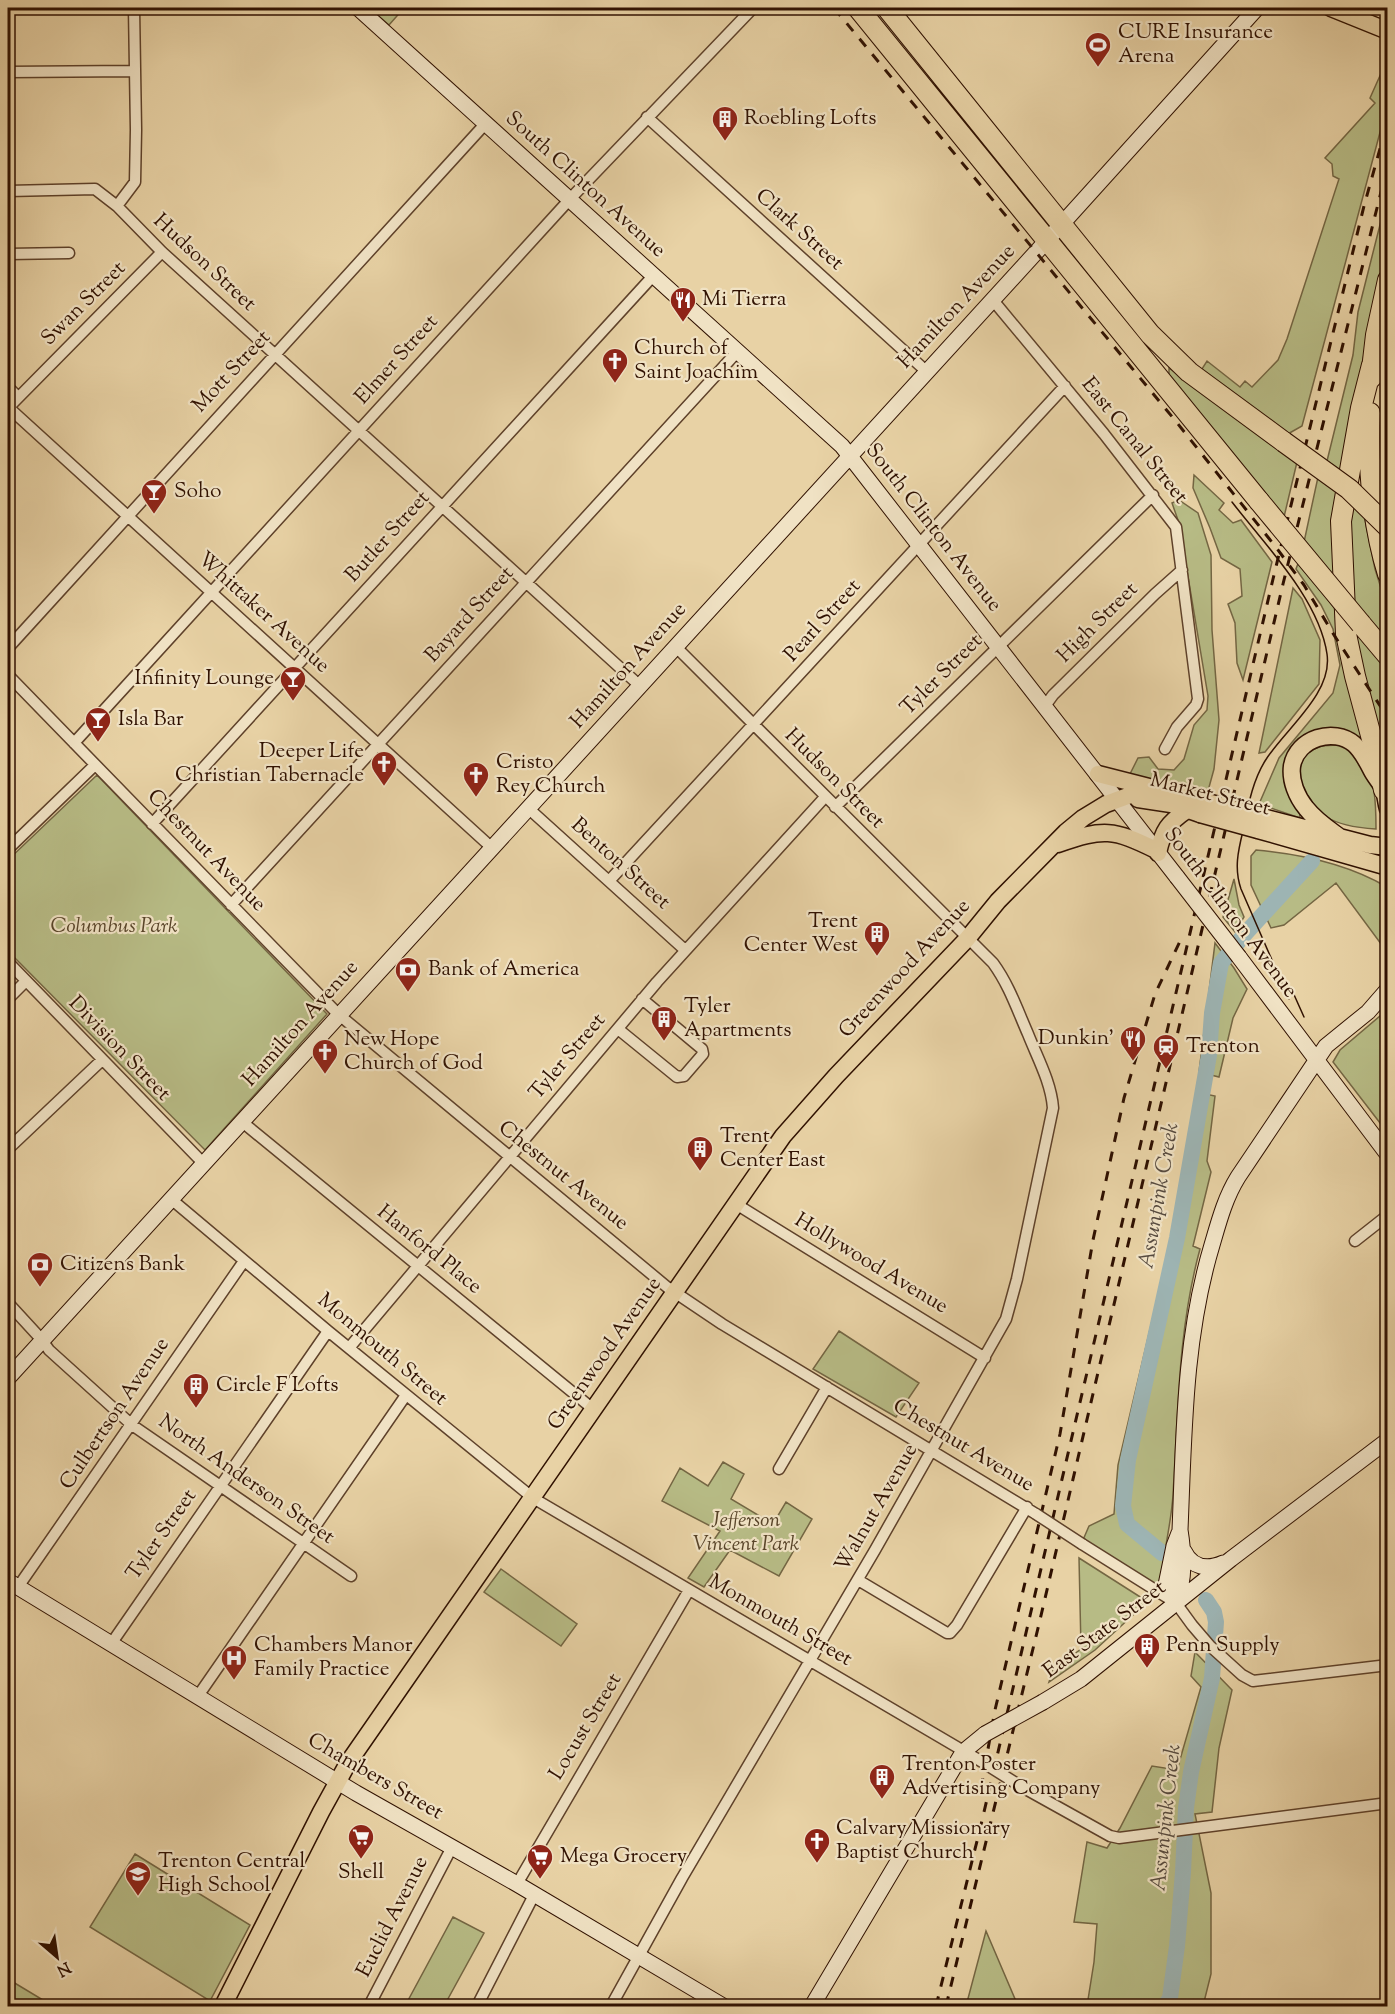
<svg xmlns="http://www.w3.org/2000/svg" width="1395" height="2014" viewBox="0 0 1395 2014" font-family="'Sorts Mill Goudy',serif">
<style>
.green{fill:#b7bb85;stroke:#746643;stroke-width:1.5}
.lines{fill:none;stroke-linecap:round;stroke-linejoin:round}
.river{stroke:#9db4b3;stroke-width:16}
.street-casing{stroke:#5e412a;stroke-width:13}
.secondary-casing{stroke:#301101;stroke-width:17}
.primary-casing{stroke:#301101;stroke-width:19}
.highway-casing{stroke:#301101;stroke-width:22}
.street{stroke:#f0e2c4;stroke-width:10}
.secondary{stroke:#f0e2c4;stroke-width:15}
.primary{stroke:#e8d2a5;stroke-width:16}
.highway{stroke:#e8d2a5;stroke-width:20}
.tram{stroke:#301101;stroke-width:1.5}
.rail{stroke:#301101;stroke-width:3;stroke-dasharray:10 10;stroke-linecap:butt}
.street-bridge-casing{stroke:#5e412a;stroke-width:13;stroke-linecap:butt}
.secondary-bridge-casing{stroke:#301101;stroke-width:17;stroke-linecap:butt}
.primary-bridge-casing{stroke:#301101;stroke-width:19;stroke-linecap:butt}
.highway-bridge-casing{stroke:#301101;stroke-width:22;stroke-linecap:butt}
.street-bridge{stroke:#f0e2c4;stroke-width:10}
.secondary-bridge{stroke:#f0e2c4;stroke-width:15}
.primary-bridge{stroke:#e8d2a5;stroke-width:16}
.highway-bridge{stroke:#e8d2a5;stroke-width:20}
.labels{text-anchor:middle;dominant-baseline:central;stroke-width:4.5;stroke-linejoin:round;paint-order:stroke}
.poi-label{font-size:21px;fill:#301101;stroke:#f0e2c4;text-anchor:start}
.street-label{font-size:21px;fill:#301101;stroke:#f0e2c4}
.park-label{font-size:21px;font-style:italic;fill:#584429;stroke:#f0e2c4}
.water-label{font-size:22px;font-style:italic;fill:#564a3f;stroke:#f0e2c4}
</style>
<rect width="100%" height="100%" fill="#e8d2a5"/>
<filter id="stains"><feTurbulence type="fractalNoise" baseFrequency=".00333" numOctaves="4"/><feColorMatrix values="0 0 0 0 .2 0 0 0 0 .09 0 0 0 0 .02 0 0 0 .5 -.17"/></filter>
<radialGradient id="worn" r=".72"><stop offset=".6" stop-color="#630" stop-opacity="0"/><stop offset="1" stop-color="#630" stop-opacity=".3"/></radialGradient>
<path class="green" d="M378,8H404L389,25L374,12Z
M1387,60V106L1302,426L1286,435L1200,372L1207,361L1240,387L1245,381L1252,387L1278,360L1287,339L1339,179L1333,176L1332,164L1325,158L1375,103L1370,98Z
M1387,197V246L1369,323L1345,473L1327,461L1353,355L1358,312Z
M1169,368L1297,462L1284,517L1169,375Z
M1194,475L1224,503L1219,510L1233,523L1241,520L1272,562L1243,680L1237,663L1235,623L1228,604L1242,596L1240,569L1221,558L1210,528L1193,488Z
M1318,477L1340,494L1338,582L1304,542Z
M1179,500L1198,513L1211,555L1212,630L1219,720L1214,769L1208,791L1129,776L1138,758L1149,757L1158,769L1174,770L1184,759L1194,725L1207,710L1208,696L1179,523L1172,503Z
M1349,504L1364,515L1375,569L1387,607V647L1350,595Z
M1299,561L1338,613L1369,740L1355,737L1295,747L1300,818L1259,804L1279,758L1333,693L1340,665L1333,629L1321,605L1296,569Z
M1293,588L1302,599L1320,640L1319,684L1265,752L1259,753Z
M1354,627L1387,669V771L1363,686Z
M1342,745C1347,748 1355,751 1359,755C1376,773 1376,807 1376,829C1360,828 1340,826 1327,817C1304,803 1284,759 1319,747C1326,744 1336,746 1342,745Z
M97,775L327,1014L205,1150L8,951V860Z
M1256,850C1301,854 1348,864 1387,887V952L1336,883L1284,925L1271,928L1251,885V856Z
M1234,879L1239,905L1244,917L1235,932L1223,917Z
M1215,943L1234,968L1247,989L1233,1018L1219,1077L1199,1072Z
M1387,1010V1132L1333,1062L1340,1050Z
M1196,1092L1215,1096L1207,1161L1211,1172L1193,1246L1200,1249C1178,1329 1178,1413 1173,1495C1171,1527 1162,1557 1160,1590L1083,1540L1089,1526L1114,1514L1118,1465L1176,1219Z
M839,1331L919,1383L896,1417L813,1369Z
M723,1462L744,1474L731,1499L773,1524L786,1502L812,1519L779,1576L730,1550L704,1587L688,1578L720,1531L662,1501L680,1468L708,1486Z
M1079,1558L1145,1600V1604L1095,1650L1049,1682L1053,1670L1081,1649Z
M501,1569L577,1624L561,1646L484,1592Z
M1195,1652L1232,1690L1219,1748L1212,1812L1195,1814L1211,1893V1974L1203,2006H1087L1094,1962L1097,1924L1074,1922L1087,1842L1107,1848L1120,1828L1152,1766L1177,1770L1201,1687L1191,1676Z
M135,1854L250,1925L210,2001L90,1927Z
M453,1917L484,1933L444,2006H405Z
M986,1931L1018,2006H966Z
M8,1979L53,2006H8Z"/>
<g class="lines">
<path class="river" d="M1162,1553L1127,1524L1123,1506L1128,1460L1177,1238L1209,1055L1212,1013L1221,963L1244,935L1312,861
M1165,2006L1170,1998L1177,1946L1183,1872L1186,1808L1191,1772L1212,1678L1216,1622L1214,1612L1206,1600"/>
<g class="street-casing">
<path id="street" d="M8,72L134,71
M647,117L926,371
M8,191L95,189L117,206L162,252L639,685
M117,206L135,182L136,130L134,8
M8,254L69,253
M992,299L1104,434L1176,527L1198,699L1196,705L1177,727L1165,749
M8,387L18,397
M8,407L491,847
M8,408L162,252
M8,648L486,123
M8,675L338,1014L667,1287L722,1324L1036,1514
M1045,706L1053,695L1155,594L1182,570
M74,743L570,199L753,8
M835,807L1153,495
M528,808L685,950
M152,824L653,276
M8,849L95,765
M609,881L1065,386
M231,905L737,352
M8,962L203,1163
M8,999L26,981
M618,1029L677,1077L684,1076L703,1054L702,1049L642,999
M241,1121L593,1409
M8,1149L102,1060
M171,1199L328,1331L533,1498L979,1760
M736,1204L985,1358
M1355,1241L1388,1215
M8,1303L42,1340L49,1350L132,1425L351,1576
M349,1348L657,982L825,797
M779,1469L827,1387
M1082,1544L1176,1603L1192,1625L1210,1646L1242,1675L1253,1681L1388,1665
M858,1580L947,1633H950L957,1625L1027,1507
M18,1587L244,1261
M111,1644L328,1331
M198,1696L406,1395
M1022,1787L1110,1836L1119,1838L1388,1803
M517,1884L689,1590
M369,2006L452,1847
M477,2006L534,1895
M611,2006L682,1878L875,1550L1006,1319L1017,1279L1053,1108C1051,1082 1037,1057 1028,1034C1017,1009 1009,985 993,963L675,646"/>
</g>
<g class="secondary-casing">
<path id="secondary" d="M358,8L842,446L1177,877
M1239,957L1388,1155
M8,1378L1061,225L1257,8
M1184,1551C1192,1568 1207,1570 1223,1563
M8,1581L356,1793L517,1884L723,2006
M1176,1603C1185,1579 1184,1555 1180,1530C1184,1434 1184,1338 1212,1245C1219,1221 1225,1198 1238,1177L1326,1046L1368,1012L1388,989
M1176,1603L1167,1591L1166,1585L1174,1546L1179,1533
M1043,1702L1081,1679L1231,1559L1388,1440
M812,2006L963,1752L985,1734"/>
</g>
<g class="primary-casing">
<path id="primary" d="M1331,8L1388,31
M1098,774L1149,787
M1138,799L1171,804L1200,814
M1266,818L1370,845L1388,847
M1258,830L1388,867
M1341,838C1329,829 1316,821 1306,808C1297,797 1290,781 1292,766C1297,738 1334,727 1354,744C1362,751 1367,761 1372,771C1375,777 1381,783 1384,790C1386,796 1386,803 1388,809
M1058,844C1104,828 1113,829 1156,850
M1158,853C1163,830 1168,823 1187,810
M223,2006L321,1812L348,1763L783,1136L836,1076L967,939L998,901L1066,832L1083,818L1106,804L1144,790L1156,789L1200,800"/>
</g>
<g class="highway-casing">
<path id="highway" d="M858,8L1259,501
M887,8L1150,334L1189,372L1284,442
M1372,365L1361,408L1341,521L1346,634L1355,676L1377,758L1384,790
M1371,378L1376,335L1388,280
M1370,413C1368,467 1372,523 1388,574
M1361,624L1388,656"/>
</g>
<use href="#street" class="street"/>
<use href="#secondary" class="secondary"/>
<use href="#primary" class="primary"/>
<use href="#highway" class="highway"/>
<path class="tram" d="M1232,502C1265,545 1319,599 1327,654C1333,694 1284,730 1265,761C1252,782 1248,807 1243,831C1238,851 1234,869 1241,889L1289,999
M1291,988L1304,1017"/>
<path class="rail" d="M834,8L1174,419L1275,546L1304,585L1334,635L1388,718
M981,1788L995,1710L1060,1434L1093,1240L1124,1098L1155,994L1183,935
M936,2006L980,1829L1273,579L1364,206L1388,120
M946,2006L1039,1624L1283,584L1388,164"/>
<g class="street-bridge-casing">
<path id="street-bridge" d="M1036,1514L1082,1544
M979,1760L1022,1787"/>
</g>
<g class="secondary-bridge-casing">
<path id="secondary-bridge" d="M1177,877L1239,957
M985,1734L1043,1702"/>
</g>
<g class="primary-bridge-casing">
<path id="primary-bridge" d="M1200,800L1266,818
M1200,814L1258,830"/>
</g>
<g class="highway-bridge-casing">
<path id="highway-bridge" d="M1284,442L1349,489L1388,527
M1259,501L1361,624"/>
</g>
<use href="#street-bridge" class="street-bridge"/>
<use href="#secondary-bridge" class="secondary-bridge"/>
<use href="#primary-bridge" class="primary-bridge"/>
<use href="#highway-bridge" class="highway-bridge"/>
</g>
<defs>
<g id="stadium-pin" transform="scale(1.35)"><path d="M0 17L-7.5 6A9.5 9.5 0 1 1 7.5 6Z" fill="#8f2418" stroke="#f0e2c4"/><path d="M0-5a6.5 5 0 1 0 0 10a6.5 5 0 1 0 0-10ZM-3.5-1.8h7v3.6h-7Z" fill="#fff"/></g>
<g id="building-pin" transform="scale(1.35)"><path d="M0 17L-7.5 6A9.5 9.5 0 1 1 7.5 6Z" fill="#8f2418" stroke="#f0e2c4"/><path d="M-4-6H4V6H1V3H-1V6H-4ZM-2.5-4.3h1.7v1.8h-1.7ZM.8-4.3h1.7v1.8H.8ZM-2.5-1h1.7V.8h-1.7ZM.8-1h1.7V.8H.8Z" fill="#fff"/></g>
<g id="restaurant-pin" transform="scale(1.35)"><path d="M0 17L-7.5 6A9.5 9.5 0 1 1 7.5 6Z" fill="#8f2418" stroke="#f0e2c4"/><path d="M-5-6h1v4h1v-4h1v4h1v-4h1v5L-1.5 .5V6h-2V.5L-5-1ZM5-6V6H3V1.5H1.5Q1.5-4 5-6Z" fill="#fff"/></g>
<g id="church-pin" transform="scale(1.35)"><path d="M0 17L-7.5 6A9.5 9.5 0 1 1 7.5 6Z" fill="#8f2418" stroke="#f0e2c4"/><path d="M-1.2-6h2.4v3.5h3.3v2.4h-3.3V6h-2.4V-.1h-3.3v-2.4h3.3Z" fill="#fff"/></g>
<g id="bar-pin" transform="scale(1.35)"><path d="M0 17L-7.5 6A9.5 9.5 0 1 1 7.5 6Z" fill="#8f2418" stroke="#f0e2c4"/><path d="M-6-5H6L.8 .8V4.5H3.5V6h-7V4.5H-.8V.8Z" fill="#fff"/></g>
<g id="bank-pin" transform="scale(1.35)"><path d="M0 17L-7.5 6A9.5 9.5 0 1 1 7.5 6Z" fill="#8f2418" stroke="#f0e2c4"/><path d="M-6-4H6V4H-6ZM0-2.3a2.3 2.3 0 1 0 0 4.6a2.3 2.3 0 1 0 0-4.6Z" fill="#fff"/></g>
<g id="station-pin" transform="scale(1.35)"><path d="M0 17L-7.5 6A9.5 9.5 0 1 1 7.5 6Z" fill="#8f2418" stroke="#f0e2c4"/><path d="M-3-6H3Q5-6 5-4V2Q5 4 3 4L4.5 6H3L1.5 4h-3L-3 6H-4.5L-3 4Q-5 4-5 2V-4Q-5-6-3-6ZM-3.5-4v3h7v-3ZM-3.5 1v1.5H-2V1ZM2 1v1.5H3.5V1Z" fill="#fff"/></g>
<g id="hospital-pin" transform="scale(1.35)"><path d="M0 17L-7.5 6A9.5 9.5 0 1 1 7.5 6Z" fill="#8f2418" stroke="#f0e2c4"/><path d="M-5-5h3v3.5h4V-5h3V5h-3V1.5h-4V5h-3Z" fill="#fff"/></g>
<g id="supermarket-pin" transform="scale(1.35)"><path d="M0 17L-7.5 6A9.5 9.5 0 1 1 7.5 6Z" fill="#8f2418" stroke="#f0e2c4"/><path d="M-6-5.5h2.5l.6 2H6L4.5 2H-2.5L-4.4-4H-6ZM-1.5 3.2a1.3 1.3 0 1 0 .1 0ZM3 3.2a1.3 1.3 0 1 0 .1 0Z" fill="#fff"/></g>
<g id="school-pin" transform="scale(1.35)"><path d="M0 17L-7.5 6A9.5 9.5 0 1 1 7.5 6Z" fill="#8f2418" stroke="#f0e2c4"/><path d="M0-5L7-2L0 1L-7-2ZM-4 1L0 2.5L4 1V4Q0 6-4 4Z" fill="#fff"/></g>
</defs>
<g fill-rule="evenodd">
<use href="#stadium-pin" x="1098" y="45"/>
<use href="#building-pin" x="725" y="119"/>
<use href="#restaurant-pin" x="683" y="300"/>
<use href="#church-pin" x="615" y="361"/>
<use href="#bar-pin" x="154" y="492"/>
<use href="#bar-pin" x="293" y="679"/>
<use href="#bar-pin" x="98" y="720"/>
<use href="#church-pin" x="384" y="764"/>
<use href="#church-pin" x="476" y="775"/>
<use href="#building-pin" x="877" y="934"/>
<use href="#bank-pin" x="408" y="970"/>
<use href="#building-pin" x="664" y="1019"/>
<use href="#restaurant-pin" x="1133" y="1039"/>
<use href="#station-pin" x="1166" y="1047"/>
<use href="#church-pin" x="325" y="1052"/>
<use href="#building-pin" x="700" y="1149"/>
<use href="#bank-pin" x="40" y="1265"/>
<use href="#building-pin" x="196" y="1386"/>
<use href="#building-pin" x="1147" y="1646"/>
<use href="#hospital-pin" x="234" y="1658"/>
<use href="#building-pin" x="882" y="1777"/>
<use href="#supermarket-pin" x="361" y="1837"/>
<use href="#church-pin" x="817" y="1841"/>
<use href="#supermarket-pin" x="540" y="1857"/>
<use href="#school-pin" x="138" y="1874"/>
</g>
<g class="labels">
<g class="poi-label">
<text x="1118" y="33">CURE Insurance<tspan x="1118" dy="24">Arena</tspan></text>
<text x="744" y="119">Roebling Lofts</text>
<text x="702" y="300">Mi Tierra</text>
<text x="634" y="349">Church of<tspan x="634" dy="24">Saint Joachim</tspan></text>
<text x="174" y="492">Soho</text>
<text x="274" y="679" text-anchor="end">Infinity Lounge</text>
<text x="118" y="720">Isla Bar</text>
<text x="364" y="752" text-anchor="end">Deeper Life<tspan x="364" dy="24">Christian Tabernacle</tspan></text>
<text x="496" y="763">Cristo<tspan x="496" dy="24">Rey Church</tspan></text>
<text x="858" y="922" text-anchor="end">Trent<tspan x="858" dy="24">Center West</tspan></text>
<text x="428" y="970">Bank of America</text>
<text x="684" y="1007">Tyler<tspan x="684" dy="24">Apartments</tspan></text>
<text x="1114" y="1039" text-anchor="end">Dunkin'</text>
<text x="344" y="1040">New Hope<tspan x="344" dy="24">Church of God</tspan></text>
<text x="1186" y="1047">Trenton</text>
<text x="720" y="1137">Trent<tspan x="720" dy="24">Center East</tspan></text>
<text x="60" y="1265">Citizens Bank</text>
<text x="216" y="1386">Circle F Lofts</text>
<text x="254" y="1646">Chambers Manor<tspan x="254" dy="24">Family Practice</tspan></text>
<text x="1166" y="1646">Penn Supply</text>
<text x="902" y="1765">Trenton Poster<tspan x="902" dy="24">Advertising Company</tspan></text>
<text x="836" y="1829">Calvary Missionary<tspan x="836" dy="24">Baptist Church</tspan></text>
<text x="560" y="1857">Mega Grocery</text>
<text x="158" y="1862">Trenton Central<tspan x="158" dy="24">High School</tspan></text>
<text x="361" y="1873" text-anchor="middle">Shell</text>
</g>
<g class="street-label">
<text transform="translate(585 185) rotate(42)">South Clinton Avenue</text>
<text transform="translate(799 230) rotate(42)">Clark Street</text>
<text transform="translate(204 263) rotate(43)">Hudson Street</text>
<text transform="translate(84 304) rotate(-45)">Swan Street</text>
<text transform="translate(957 307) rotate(-47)">Hamilton Avenue</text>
<text transform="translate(397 360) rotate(-48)">Elmer Street</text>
<text transform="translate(232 372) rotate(-47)">Mott Street</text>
<text transform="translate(1134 441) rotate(51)">East Canal Street</text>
<text transform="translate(933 528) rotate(52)">South Clinton Avenue</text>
<text transform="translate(388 537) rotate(-48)">Butler Street</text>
<text transform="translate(263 613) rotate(42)">Whittaker Avenue</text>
<text transform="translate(470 615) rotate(-48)">Bayard Street</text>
<text transform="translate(823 621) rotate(-48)">Pearl Street</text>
<text transform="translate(1098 623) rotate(-45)">High Street</text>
<text transform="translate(629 666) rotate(-48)">Hamilton Avenue</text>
<text transform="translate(942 675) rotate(-45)">Tyler Street</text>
<text transform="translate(834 779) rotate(45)">Hudson Street</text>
<text transform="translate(1210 795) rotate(14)">Market Street</text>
<text transform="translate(206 851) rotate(46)">Chestnut Avenue</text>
<text transform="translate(620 864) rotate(42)">Benton Street</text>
<text transform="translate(1230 913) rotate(53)">South Clinton Avenue</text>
<text transform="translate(905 969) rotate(-47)">Greenwood Avenue</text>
<text transform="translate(301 1024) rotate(-48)">Hamilton Avenue</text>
<text transform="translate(119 1049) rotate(46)">Division Street</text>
<text transform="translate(568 1057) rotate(-50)">Tyler Street</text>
<text transform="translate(563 1176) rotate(39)">Chestnut Avenue</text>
<text transform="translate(429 1250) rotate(39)">Hanford Place</text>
<text transform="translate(871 1264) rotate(31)">Hollywood Avenue</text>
<text transform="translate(382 1350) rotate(40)">Monmouth Street</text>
<text transform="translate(605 1354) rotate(-55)">Greenwood Avenue</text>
<text transform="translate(115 1414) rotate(-56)">Culbertson Avenue</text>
<text transform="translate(963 1446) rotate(31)">Chestnut Avenue</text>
<text transform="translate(246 1480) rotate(35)">North Anderson Street</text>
<text transform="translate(877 1508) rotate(-60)">Walnut Avenue</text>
<text transform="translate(162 1535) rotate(-55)">Tyler Street</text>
<text transform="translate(780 1621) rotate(30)">Monmouth Street</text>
<text transform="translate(1105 1630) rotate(-37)">East State Street</text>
<text transform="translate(586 1727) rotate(-59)">Locust Street</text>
<text transform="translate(375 1777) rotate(30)">Chambers Street</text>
<text transform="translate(393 1917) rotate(-63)">Euclid Avenue</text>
</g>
<g class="park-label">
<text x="114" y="927">Columbus Park</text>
<text x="746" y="1521">Jefferson<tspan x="746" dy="24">Vincent Park</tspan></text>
</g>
<g class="water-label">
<text transform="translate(1160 1196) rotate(-80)">Assunpink Creek</text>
<text transform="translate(1167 1818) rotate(-84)">Assunpink Creek</text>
</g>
</g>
<rect width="1395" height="2014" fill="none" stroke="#e8d2a5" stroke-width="30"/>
<rect x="9" y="9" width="1377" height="1996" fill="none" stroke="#301101" stroke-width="3"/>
<rect x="15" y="15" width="1365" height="1984" fill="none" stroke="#301101" stroke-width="1.5"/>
<g transform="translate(57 1957) rotate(151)" stroke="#f0e2c4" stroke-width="4.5" paint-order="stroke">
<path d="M0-4.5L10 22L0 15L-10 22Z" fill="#301101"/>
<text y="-9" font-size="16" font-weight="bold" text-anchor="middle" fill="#301101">N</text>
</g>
<rect width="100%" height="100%" filter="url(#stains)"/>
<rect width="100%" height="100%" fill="url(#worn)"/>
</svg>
